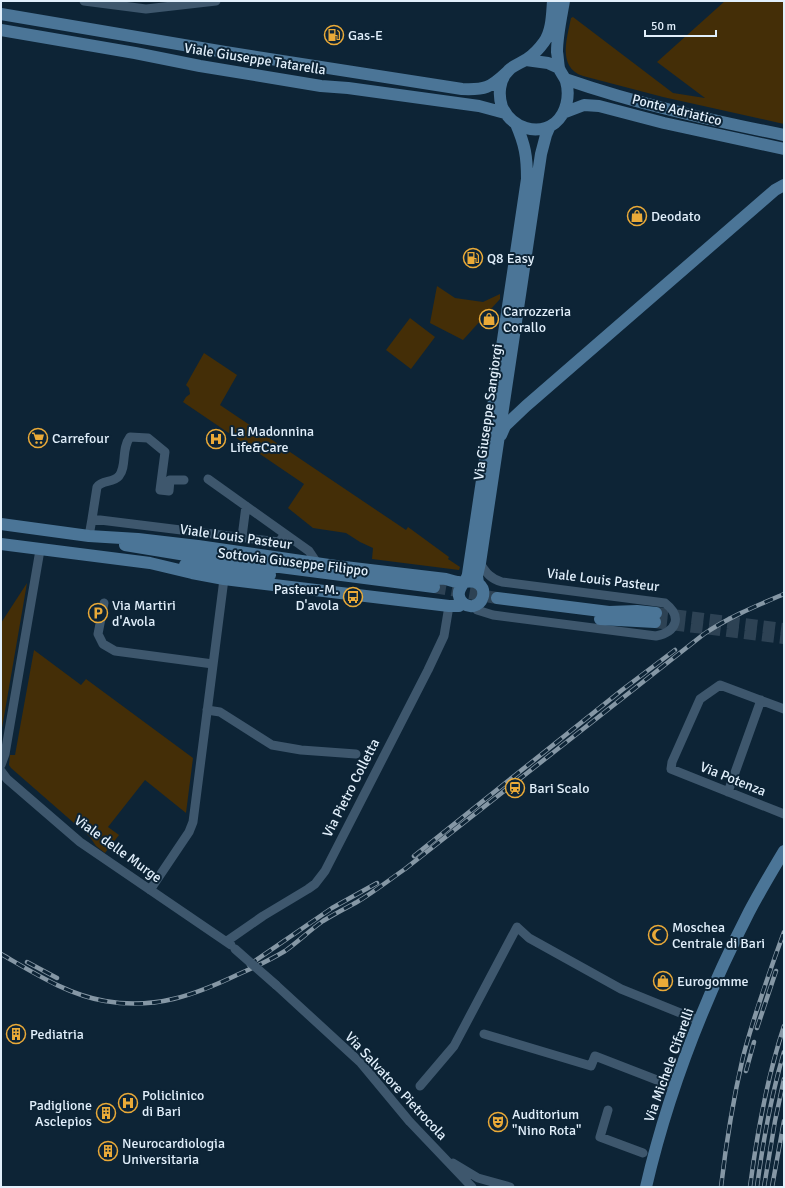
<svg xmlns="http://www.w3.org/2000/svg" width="785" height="1188" viewBox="0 0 785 1188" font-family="Signika,sans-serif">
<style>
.green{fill:#442e07}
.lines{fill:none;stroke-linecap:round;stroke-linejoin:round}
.secondary-tunnel{stroke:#2d4254;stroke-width:12;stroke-dasharray:12 6;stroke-linecap:butt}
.street{stroke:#3e576d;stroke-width:9}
.secondary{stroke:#4b7597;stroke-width:12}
.rail-casing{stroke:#8597a5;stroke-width:4.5}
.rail{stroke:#0d2436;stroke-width:3;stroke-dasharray:9;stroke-linecap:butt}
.street-bridge{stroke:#3e576d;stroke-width:9}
.labels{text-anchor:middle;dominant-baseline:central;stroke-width:4;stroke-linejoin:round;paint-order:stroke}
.poi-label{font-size:14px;fill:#e1effb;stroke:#0d2436;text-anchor:start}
.street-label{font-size:14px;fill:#e1effb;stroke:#0d2436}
</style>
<rect width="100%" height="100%" fill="#0d2436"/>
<path class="green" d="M725,1H784V124L663,97L583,76C557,67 567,39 571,18L573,17L673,93L705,98L657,62Z
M437,286L455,298L483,302L500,294V299L463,340L430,323Z
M410,318L435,337L411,369L386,350Z
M204,353L237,375L220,405L406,530L408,527L449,557L448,559L460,567L459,570L372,559L373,548L360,542L346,533L313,528L288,508L304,484L183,402L186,397L190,394L189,388L186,385Z
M27,583L1,734V623Z
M34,650L81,685L86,679L193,758L186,813L145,780L108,827L119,835L105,853L96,846L90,837L11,768L9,765L10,755H15Z"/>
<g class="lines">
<path class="secondary-tunnel" d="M434,587L497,598
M656,613L784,629
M655,622L784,638"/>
<path class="street" d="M84,1L146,9L216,1
M208,479L309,551L317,563
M92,519L97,487C102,480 113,483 119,476C127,466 121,449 130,437L148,438L165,452L160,490L169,491L170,480H184
M89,536L92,519L279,542L285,534
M242,537L246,506
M104,603L98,634L103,644L115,651L213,664
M475,606L477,610L493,615L656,636C676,632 683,617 665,603L502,582C491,579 486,573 480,563
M784,709L720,685L700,699L672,762L671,769L784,814
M207,710L220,712L272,745L301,750L356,754
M1,765L5,754L40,550
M1,771L7,779L80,842L231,945
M728,792L761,700
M150,890L189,832L193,822L224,579
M227,941L263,916L308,889L315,884L325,871L428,670L444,636L449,606
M276,985L361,1063L410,1122L472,1187
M484,1034L591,1066L595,1056L675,1087
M420,1086L454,1046L517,927L529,938L621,989L700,1021
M608,1110L600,1137L643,1153
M453,1163L478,1178L510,1187"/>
<path class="secondary" d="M553,1C552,14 552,31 544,42C539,49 533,55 527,59C521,63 514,65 509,70C499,79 498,95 502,107C507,117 515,125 526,128C536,131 547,129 555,123C567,113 570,95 566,81C564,76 560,72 559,68C558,63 558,57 557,52C557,36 561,18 564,1
M1,14L225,52L462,89C485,90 490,88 507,72
M1,30L135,53L200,66L321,86L348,88L479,106L505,113
M526,60L548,63L559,68
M565,79C637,104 710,120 784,135
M563,113L584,105L599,106L664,123L784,149
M501,435L505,426L526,406L775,190L784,185
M1,524L89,536L138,539L198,546L336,566L446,579C450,580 454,582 458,582C465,583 472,579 479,584C487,591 483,604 473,606C467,607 460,603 459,596C457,587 467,582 468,574L527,179C527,156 525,145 516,124
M1,544L150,563L192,573L224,579L449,606H459L463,603
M125,545L186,555L434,587
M185,565L270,575
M478,583L477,576L480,563L541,154L546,135L549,128
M497,598L609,612L637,611L656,613
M600,619L655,622
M646,1187C668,1092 705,998 749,912C760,891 772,871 784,851"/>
<g class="rail-casing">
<path id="rail" d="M414,856L622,690L675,650
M1,954C34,973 68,995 105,1001C155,1010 195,995 239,974C255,967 270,960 285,951C298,942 310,930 323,921C334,914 346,908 357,902C374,892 389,880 405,869L704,634C729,617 756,606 784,594
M27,962L57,978
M249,965L332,908L377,883
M757,1028L776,971
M746,1071L754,1042
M721,1187C726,1144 733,1100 743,1057C754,1015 769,973 784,932
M750,1187C757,1133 767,1078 784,1026
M757,1187C763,1141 771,1096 784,1052
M764,1187L775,1121L784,1079
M772,1187L784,1121"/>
</g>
<use href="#rail" class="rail"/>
<path class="street-bridge" d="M235,949L276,985"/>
</g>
<defs>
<g id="fuel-ring" transform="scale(1)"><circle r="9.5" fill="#0d2436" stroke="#eaaa38" stroke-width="1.5"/><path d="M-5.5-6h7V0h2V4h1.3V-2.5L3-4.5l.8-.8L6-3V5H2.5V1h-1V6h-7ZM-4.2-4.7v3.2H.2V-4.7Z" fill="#eaaa38"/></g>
<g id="shop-ring" transform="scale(1)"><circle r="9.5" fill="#0d2436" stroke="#eaaa38" stroke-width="1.5"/><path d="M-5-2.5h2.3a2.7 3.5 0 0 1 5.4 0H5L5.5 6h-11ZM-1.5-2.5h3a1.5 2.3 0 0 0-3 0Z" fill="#eaaa38"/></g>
<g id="supermarket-ring" transform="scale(1)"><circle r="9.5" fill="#0d2436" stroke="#eaaa38" stroke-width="1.5"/><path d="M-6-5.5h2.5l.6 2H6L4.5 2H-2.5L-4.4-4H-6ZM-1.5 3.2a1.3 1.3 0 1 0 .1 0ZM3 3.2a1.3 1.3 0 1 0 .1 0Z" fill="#eaaa38"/></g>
<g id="hospital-ring" transform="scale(1)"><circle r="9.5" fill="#0d2436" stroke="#eaaa38" stroke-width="1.5"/><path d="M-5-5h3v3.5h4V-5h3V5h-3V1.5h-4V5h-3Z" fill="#eaaa38"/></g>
<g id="bus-ring" transform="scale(1)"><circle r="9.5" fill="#0d2436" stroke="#eaaa38" stroke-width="1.5"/><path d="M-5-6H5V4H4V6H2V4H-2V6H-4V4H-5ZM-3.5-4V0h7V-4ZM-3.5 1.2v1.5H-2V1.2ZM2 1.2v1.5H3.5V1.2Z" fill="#eaaa38"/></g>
<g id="parking-ring" transform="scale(1)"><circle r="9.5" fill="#0d2436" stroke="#eaaa38" stroke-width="1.5"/><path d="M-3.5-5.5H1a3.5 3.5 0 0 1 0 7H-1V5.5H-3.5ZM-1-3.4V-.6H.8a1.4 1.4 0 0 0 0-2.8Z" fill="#eaaa38"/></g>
<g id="station-ring" transform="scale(1)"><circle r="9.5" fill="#0d2436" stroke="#eaaa38" stroke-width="1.5"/><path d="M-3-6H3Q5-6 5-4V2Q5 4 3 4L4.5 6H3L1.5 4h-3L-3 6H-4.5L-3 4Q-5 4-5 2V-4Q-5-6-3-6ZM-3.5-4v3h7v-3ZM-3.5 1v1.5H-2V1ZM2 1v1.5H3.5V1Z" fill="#eaaa38"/></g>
<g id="mosque-ring" transform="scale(1)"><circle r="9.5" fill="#0d2436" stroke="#eaaa38" stroke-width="1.5"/><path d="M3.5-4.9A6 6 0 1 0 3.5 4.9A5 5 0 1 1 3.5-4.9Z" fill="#eaaa38"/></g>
<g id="building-ring" transform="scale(1)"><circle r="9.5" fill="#0d2436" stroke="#eaaa38" stroke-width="1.5"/><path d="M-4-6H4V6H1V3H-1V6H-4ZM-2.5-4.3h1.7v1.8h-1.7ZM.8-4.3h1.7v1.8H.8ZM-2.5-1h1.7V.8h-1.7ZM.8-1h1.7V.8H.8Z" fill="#eaaa38"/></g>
<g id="theatre-ring" transform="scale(1)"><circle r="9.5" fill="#0d2436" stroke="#eaaa38" stroke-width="1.5"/><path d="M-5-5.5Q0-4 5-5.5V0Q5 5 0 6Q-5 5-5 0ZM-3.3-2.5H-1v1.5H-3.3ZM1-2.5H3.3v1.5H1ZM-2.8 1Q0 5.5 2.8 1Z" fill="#eaaa38"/></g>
</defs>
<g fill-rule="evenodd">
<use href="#fuel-ring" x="334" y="35"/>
<use href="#shop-ring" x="637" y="216"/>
<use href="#fuel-ring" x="473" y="258"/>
<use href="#shop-ring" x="489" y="319"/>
<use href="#supermarket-ring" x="38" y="438"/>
<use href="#hospital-ring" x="216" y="439"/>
<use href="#bus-ring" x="353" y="597"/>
<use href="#parking-ring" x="98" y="613"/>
<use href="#station-ring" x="515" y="788"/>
<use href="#mosque-ring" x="658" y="935"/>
<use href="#shop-ring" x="663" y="981"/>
<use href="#building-ring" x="16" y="1034"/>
<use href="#hospital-ring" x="128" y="1103"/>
<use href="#building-ring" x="106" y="1113"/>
<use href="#theatre-ring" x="498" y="1122"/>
<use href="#building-ring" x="108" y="1151"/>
</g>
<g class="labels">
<g class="poi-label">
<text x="348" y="35">Gas-E</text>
<text x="651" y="216">Deodato</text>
<text x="487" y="258">Q8 Easy</text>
<text x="503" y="311">Carrozzeria<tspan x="503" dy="16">Corallo</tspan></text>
<text x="230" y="431">La Madonnina<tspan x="230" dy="16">Life&amp;Care</tspan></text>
<text x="52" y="438">Carrefour</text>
<text x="339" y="589" text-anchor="end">Pasteur-M.<tspan x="339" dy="16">D'avola</tspan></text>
<text x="112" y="605">Via Martiri<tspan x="112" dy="16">d'Avola</tspan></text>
<text x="529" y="788">Bari Scalo</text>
<text x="672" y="927">Moschea<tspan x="672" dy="16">Centrale di Bari</tspan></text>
<text x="677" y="981">Eurogomme</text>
<text x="30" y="1034">Pediatria</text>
<text x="142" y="1095">Policlinico<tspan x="142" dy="16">di Bari</tspan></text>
<text x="92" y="1105" text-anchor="end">Padiglione<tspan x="92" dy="16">Asclepios</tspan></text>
<text x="512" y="1114">Auditorium<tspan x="512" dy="16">"Nino Rota"</tspan></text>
<text x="122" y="1143">Neurocardiologia<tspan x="122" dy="16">Universitaria</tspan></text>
</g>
<g class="street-label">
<text transform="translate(255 59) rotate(9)">Viale Giuseppe Tatarella</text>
<text transform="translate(677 110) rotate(14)">Ponte Adriatico</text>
<text transform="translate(488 412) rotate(-82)">Via Giuseppe Sangiorgi</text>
<text transform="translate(236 537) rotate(8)">Viale Louis Pasteur</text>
<text transform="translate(293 562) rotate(7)">Sottovia Giuseppe Filippo</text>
<text transform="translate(603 580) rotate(7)">Viale Louis Pasteur</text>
<text transform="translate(733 779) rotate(22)">Via Potenza</text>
<text transform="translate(351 788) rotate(-63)">Via Pietro Colletta</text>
<text transform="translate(118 849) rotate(36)">Viale delle Murge</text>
<text transform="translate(669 1065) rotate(-70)">Via Michele Cifarelli</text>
<text transform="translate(396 1086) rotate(47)">Via Salvatore Pietrocola</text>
</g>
</g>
<rect width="785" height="1188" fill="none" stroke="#e1effb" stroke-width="4"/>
<path d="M645 30v6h71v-6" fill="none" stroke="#e1effb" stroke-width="2"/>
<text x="651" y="30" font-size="12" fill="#e1effb" stroke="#0d2436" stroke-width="3" paint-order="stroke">50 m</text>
</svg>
